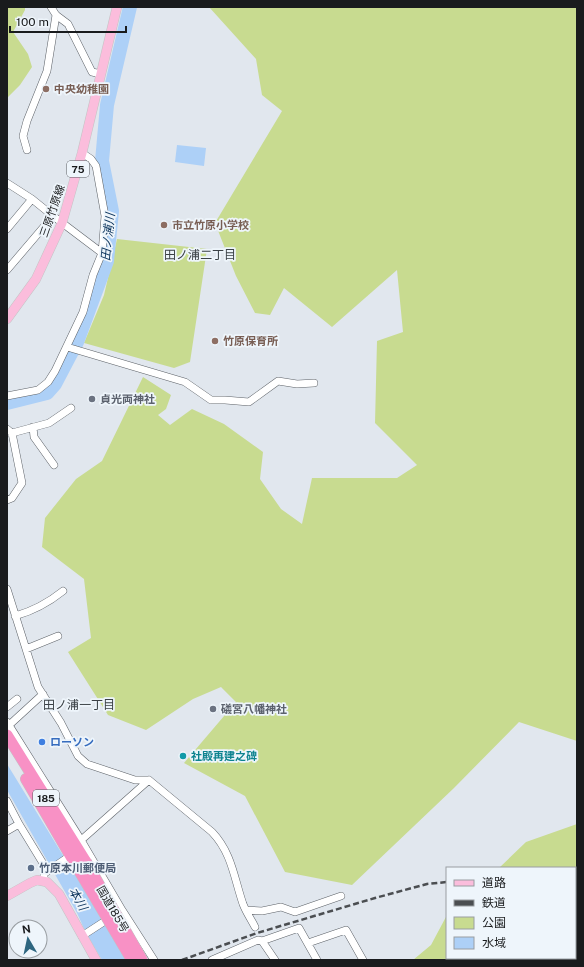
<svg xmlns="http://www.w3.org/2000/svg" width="584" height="967" viewBox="0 0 584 967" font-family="'Public Sans','Noto Sans JP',sans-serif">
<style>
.green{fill:#c8db90}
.water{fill:#add0f7}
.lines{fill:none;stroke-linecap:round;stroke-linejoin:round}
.river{stroke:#add0f7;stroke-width:14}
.minor-casing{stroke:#5d6268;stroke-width:8}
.major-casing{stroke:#c3c4c4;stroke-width:10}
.highway-casing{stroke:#c3c4c4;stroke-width:12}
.minor{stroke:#fff;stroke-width:7}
.major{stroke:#fbbddc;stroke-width:9}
.highway{stroke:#f891c5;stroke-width:11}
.rail{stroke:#4b4e51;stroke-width:2.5;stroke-dasharray:6 3;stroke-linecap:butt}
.highway-bridge-casing{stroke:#c3c4c4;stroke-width:12;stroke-linecap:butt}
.highway-bridge{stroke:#f891c5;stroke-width:11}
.education-dot{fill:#8d6e63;stroke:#eef5fb;stroke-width:1.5}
.worship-dot{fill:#6b7280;stroke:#eef5fb;stroke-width:1.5}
.shop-dot{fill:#3f7fe0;stroke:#eef5fb;stroke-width:1.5}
.culture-dot{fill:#0f9aa8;stroke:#eef5fb;stroke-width:1.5}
.service-dot{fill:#5c6f8a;stroke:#eef5fb;stroke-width:1.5}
.labels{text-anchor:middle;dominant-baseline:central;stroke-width:3.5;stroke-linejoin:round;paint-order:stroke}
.shield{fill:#eef5fb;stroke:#595c60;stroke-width:1}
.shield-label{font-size:10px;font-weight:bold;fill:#191b1d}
.education-label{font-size:11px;font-weight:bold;fill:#785e54;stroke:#eef5fb;text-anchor:start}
.street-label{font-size:11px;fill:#191b1d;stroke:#eef5fb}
.worship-label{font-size:11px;font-weight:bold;fill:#5b616d;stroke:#eef5fb;text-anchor:start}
.shop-label{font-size:11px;font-weight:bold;fill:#366cbe;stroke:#eef5fb;text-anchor:start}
.culture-label{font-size:11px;font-weight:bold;fill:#0d838f;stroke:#eef5fb;text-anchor:start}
.service-label{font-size:11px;font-weight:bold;fill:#4e5e75;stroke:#eef5fb;text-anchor:start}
.water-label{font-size:12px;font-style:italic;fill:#0c345c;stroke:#eef5fb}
.neighbourhood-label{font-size:12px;fill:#3b4146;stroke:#eef5fb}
</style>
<rect width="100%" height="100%" fill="#e1e7ee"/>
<path class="green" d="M7,7H25V10L13,32L28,54L32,67L20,85L7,98Z
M209,7H577V741L519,722L454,788L352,885L285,872L245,796L184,763L236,702L221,687L193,699L146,730L108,715L68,652L91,638L84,579L42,547L45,518L76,479L102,461L143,377L171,395L166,409L158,415L170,425L192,409L224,424L263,452L260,479L281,509L302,524L312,478H397L417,465L375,423L377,341L403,332L397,270L332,327L284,288L270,315L255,313L236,276L215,223L282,111L262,95L256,59Z
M117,239L207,249L190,362L174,368L84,343L104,295Z
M577,824V960H413L431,945L447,915V958H575V868H499L526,842Z"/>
<path class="water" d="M177,145L206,148L204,166L175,162Z
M7,764L72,870L90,859L148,960H102L86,933L77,913L7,790Z"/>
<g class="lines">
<path class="river" d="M7,403L47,393L55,384L77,342L107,261L112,211L102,161L107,105L130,7"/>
<g class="minor-casing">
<path id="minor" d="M51,7L56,15L68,24L92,72L101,74
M27,150L23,136L27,121L47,71L56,15
M7,183L32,199L7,229
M32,199L53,216
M7,270L53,216L102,253
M67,347L185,382L211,400H225L249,402L278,381L297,384L314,383
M7,396L38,390L48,382L55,371L83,312L93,275L102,253L105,216L96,166L91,159L82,153
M33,427L34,437L54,465
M7,429L12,433L49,423L71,408
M7,500L12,498L22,483L12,433
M7,589L38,687L61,723L78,756L87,764L135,780H149L212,832C232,853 234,878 243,904C246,912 251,919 255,927
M15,616C33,611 48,603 63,591
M26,649L58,636
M7,707L17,699
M7,722L81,840L122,910
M7,727L43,694
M7,801L19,824L44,865V881
M7,831L19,824
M79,842L149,780
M45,873L67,858
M246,910L262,911L281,907L295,912L341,896
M82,936L122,910L154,960
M262,941L299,928L317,960
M308,943L346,930L363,960
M212,960L258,940L262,941L275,960"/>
</g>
<g class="major-casing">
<path id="major" d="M7,319L36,279L62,223L82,153L117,7
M7,896L30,883L37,880L47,882L59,894L96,960"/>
</g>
<g class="highway-casing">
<path id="highway" d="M7,735L86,862
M26,779L77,867"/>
</g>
<use href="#minor" class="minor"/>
<use href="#major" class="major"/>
<use href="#highway" class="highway"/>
<path class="rail" d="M182,960L257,933L375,898L427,884L447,882"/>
<g class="highway-bridge-casing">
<path id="highway-bridge" d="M86,862L142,960
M77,867L132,960"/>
</g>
<use href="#highway-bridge" class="highway-bridge"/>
</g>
<g class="education-dot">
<circle cx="46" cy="89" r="4"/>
<circle cx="164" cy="225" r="4"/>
<circle cx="215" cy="341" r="4"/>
</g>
<g class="worship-dot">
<circle cx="92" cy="399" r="4"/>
<circle cx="213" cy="709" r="4"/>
</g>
<circle class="shop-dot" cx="42" cy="742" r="4"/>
<circle class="culture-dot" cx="183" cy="756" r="4"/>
<circle class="service-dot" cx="31" cy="868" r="4"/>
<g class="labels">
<g class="shield">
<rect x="67" y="161" width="22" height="16" rx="3"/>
<rect x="33" y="790" width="26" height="16" rx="3"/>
</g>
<g class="shield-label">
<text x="78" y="169">75</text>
<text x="46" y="798">185</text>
</g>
<g class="education-label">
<text x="54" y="89">中央幼稚園</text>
<text x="172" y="225">市立竹原小学校</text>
<text x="223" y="341">竹原保育所</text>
</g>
<g class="street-label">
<text transform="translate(52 211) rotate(-71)">三原竹原線</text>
<text transform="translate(113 909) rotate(60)">国道185号</text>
</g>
<g class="worship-label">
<text x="100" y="399">貞光両神社</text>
<text x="221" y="709">礒宮八幡神社</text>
</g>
<g class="shop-label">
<text x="50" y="742">ローソン</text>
</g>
<g class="culture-label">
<text x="191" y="756">社殿再建之碑</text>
</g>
<g class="service-label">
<text x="39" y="868">竹原本川郵便局</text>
</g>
<g class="water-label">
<text transform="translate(108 237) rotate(-84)">田ノ浦川</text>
<text transform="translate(78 899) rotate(60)">本川</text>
</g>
<g class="neighbourhood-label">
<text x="200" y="255">田ノ浦二丁目</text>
<text x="79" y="705">田ノ浦一丁目</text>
</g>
</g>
<rect width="584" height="967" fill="none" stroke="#191b1d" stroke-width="16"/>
<rect x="446" y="867" width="130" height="92" fill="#eef5fb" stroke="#999ea2"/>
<rect x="454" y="880" width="20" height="6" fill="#fbbddc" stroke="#999ea2"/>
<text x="482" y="887" font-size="12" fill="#191b1d">道路</text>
<rect x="454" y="900" width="20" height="6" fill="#4b4e51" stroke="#999ea2"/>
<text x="482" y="907" font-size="12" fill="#191b1d">鉄道</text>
<rect x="454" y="917" width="20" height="12" fill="#c8db90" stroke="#999ea2"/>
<text x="482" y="927" font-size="12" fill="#191b1d">公園</text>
<rect x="454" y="937" width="20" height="12" fill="#add0f7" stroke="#999ea2"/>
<text x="482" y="947" font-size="12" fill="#191b1d">水域</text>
<g transform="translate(28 939) rotate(351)"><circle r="19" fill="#eef5fb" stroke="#999ea2"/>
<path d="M0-3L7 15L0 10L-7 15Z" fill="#2e6680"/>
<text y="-6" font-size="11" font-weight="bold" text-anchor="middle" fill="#191b1d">N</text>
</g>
<path d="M10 26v6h116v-6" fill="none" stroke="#191b1d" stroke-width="2"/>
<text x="16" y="26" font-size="12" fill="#191b1d" stroke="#eef5fb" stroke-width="3" paint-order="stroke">100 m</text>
</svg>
